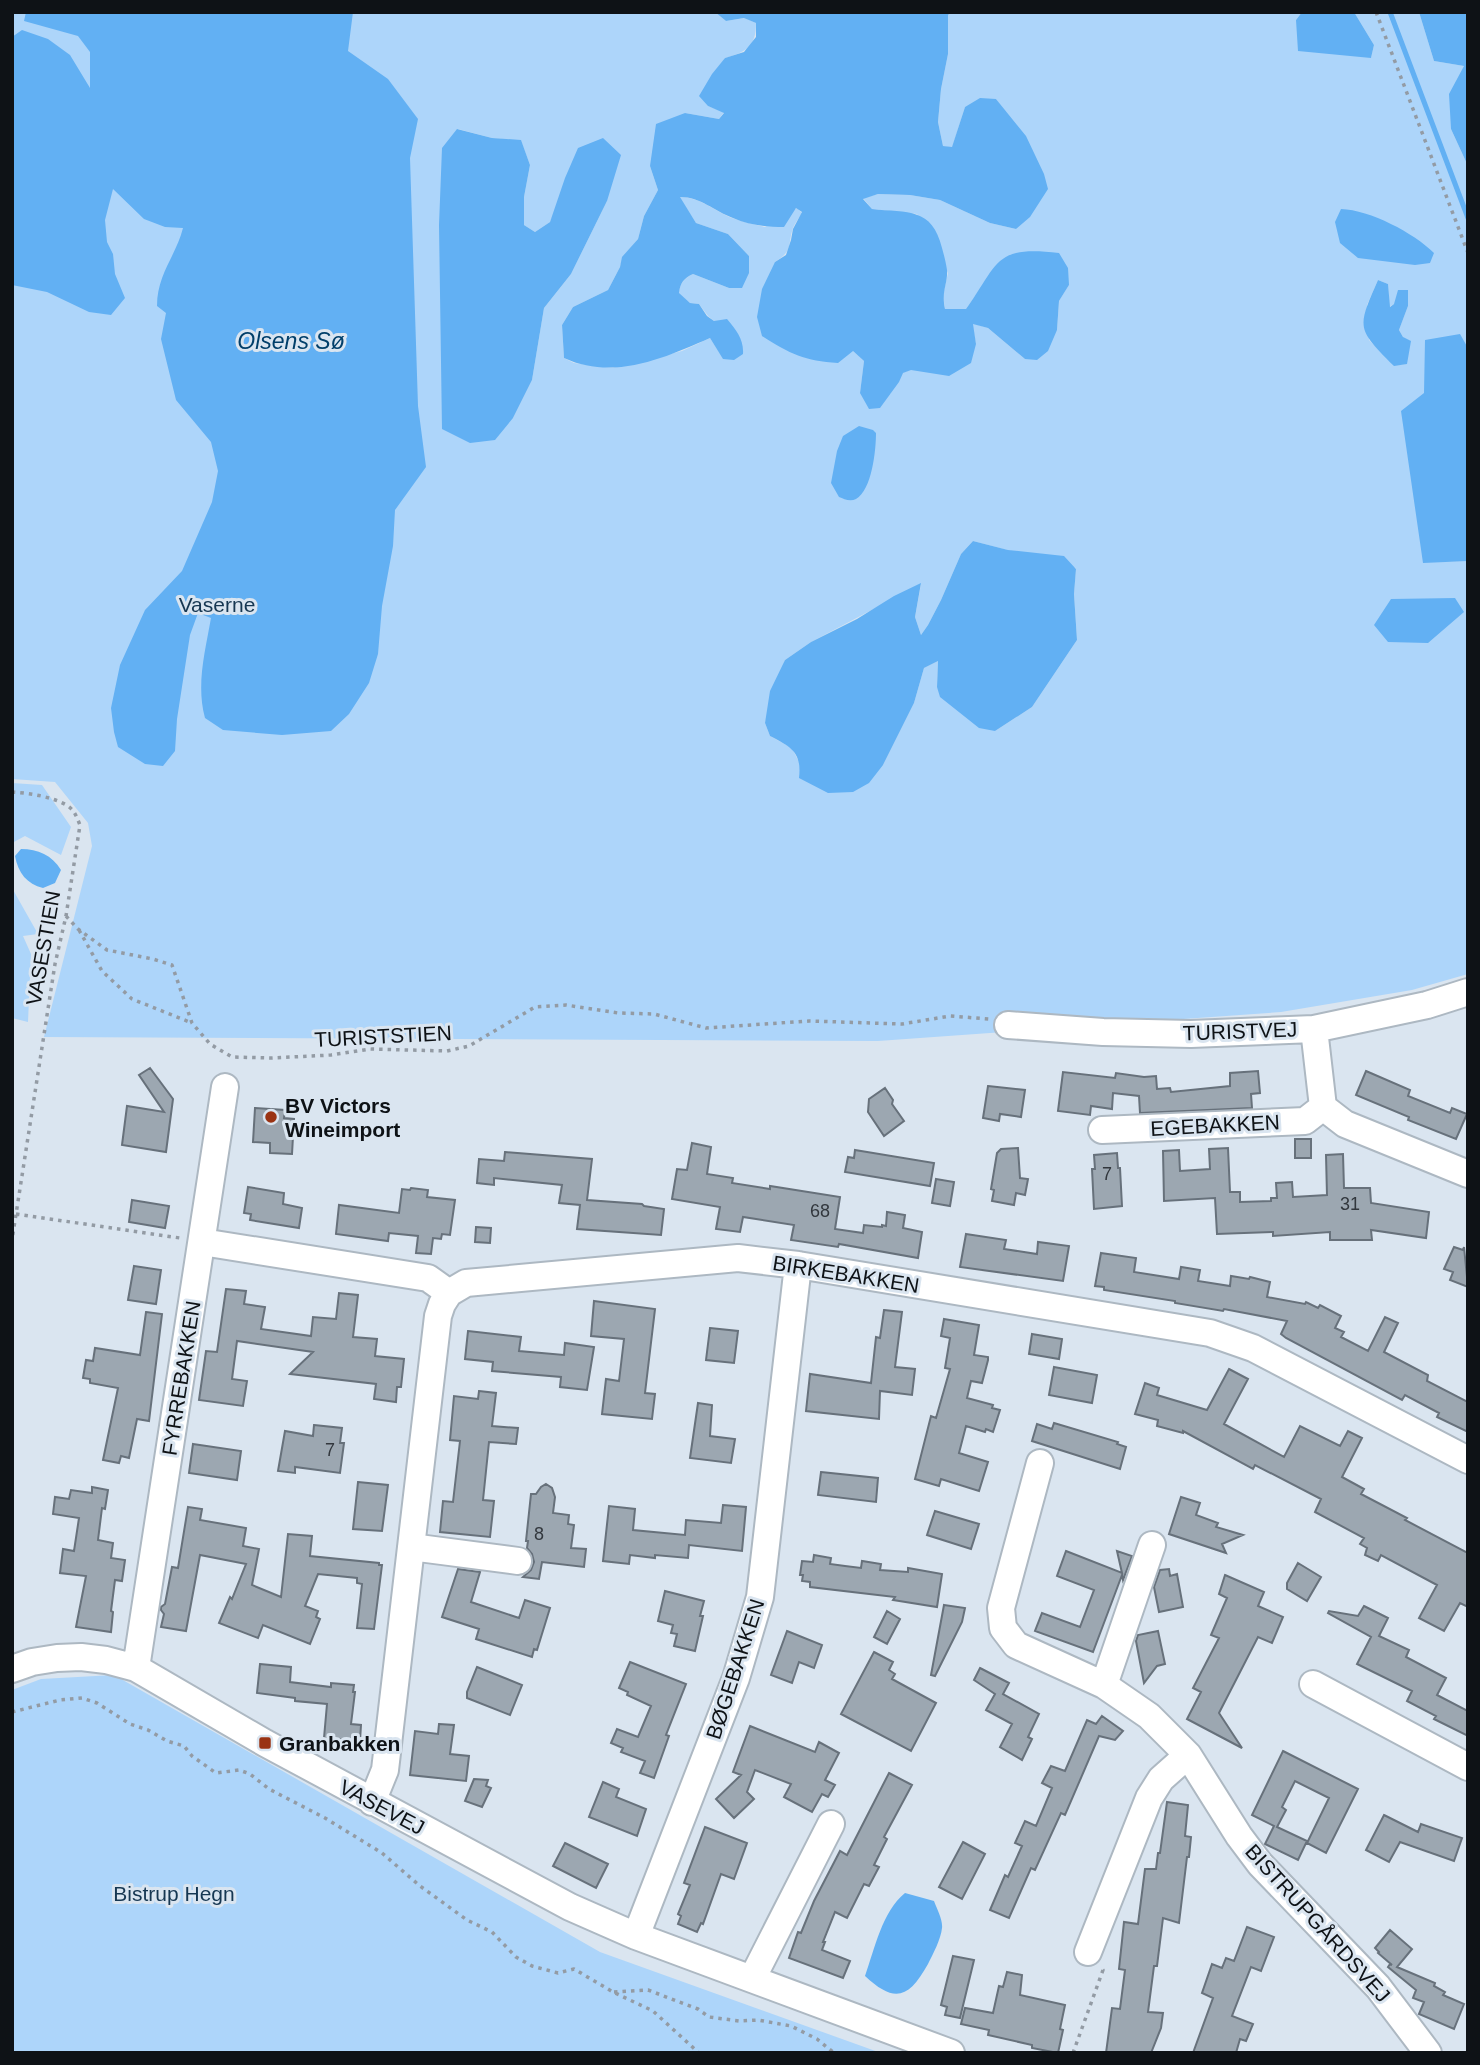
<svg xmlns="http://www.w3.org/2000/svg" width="1480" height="2065" viewBox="0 0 1480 2065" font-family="Helvetica,sans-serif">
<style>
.green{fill:#add5fa;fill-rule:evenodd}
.water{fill:#62b0f3}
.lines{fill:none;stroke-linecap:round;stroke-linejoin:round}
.stream{stroke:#62b0f3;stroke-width:5}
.building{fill:#9ca7b1;stroke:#67717b;stroke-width:2}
.minor-casing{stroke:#adb8c2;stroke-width:30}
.path{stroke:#939ba4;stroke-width:3.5;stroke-dasharray:3.5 5;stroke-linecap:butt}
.minor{stroke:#fff;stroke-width:26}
.poi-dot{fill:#9a3313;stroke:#dae5f0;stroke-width:2.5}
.labels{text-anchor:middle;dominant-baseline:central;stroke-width:6;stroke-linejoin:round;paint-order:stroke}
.number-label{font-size:18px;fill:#32373d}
.park-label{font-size:21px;fill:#163752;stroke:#dae5f0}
.street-label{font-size:21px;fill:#0e1216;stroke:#dae5f0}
.poi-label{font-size:21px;font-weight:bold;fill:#0e1216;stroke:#dae5f0;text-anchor:start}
.water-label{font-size:23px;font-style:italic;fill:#013f6a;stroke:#dae5f0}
</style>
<rect width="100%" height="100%" fill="#dae5f0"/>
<path class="green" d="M12,12H715L726,21L745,18L756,23C756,47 746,52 725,58L708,106L724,112L719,119L685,113L650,166L658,190L644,216L638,239L623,257L620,267L608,290L573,307L562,325L564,358L574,363L613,368L682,351L710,338L723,358L714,321L708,316L699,304L690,303L678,294C680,284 684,278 693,274L729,288L749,256L728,234L696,223L679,197C701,197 712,210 732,218C742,222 754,224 765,227L797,208L802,213C799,218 795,223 793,228C787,246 794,250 775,262L853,351L864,361L860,393L890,394L902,373L976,344L972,323L988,328L1025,359L1057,330L1059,301L1069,285L975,296L966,309H945L943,295L948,273L917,214L872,209L863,198L878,194L910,195L940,200L990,223L1016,229L1008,116L996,99L965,107L952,148L943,146L938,122L941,89L948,54V15L951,12H1302L1296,20L1371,58L1374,45L1354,12H1419L1434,61L1464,66L1451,129L1468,166V348L1459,334L1423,562L1468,561V974L1412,990L1281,1012L878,1041L44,1037L92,846L88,823L55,782L12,779ZM458,129L492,138L521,141L530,165L524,197V225L535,232L550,222L556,209L607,201L571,274L544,308L532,380L513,418ZM1378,280L1388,284L1389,307L1394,304L1408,306L1399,330L1403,337L1406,364L1394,365L1369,340L1367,305ZM973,541L1076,568L1074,594L1077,640L1032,707L995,731L937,687L938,661L924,668L914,703L883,765L800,764L792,748L770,736L765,723L785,660L811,642L921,584L915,617L921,635L928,625L941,600L961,554Z
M12,783L42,785L71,827L61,855L25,836L12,843Z
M12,888L38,934L23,936L31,954L28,1022L12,1018Z
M114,1675L600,1952L881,2053H12V1690L41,1679Z"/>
<path class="water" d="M26,12H353L348,51L388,79L418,119L410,158L418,406L426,467L395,510L393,546L382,606L378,654L369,683L349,714L331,731L282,735L223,730L205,718C196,685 205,652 211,618L198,613L190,635L177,719L175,751L163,766L145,764L118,747L114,732L111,708L120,665L145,610L182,571L212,502L218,471L211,442L176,400L161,339L166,313L157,306C157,274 176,256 183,228L165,227L144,219L113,189L105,220L107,242L113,254L115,274L125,298L111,315L89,312L47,292L12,285V37L22,30L48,39L70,55L90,88V52L78,36L24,21Z
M715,12H951L948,15V54L941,89L938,122L943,146L952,147L965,107L980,98L996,99L1026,136L1044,174L1048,189L1030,217L1016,229L990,223L940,200L910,195L878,194L863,199L872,209C908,213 932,207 942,248C944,255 946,263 947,270C948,284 941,291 945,309H966C999,263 994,245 1059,253L1068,268L1069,285L1059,301L1057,330L1048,351L1037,360L1025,359L988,328L973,324L976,344L971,363L949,376L911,370L903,373L899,382L880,408L869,409L860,393L864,361L853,351L838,363C805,361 790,354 762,336L757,317L762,289L775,262L786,255L791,240L793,229L802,212L796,208L784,227C766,227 749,225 733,218C714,211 701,197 680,197L696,223L728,234L749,256V273L742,288H729L693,274C684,278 680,283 679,293L690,303L699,304L707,316L714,321L727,319C736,330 744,339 743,354L734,360L723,359L710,338C664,358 614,381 564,358L562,325L573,307L608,290L620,267L622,257L638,239L644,216L658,190L650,166L656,124L685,113L719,119L724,113L708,106L699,96L712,74L725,58L744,52L756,37V23L744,18L726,21Z
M1302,12H1354L1374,45L1371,58L1298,51L1296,20Z
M1419,12H1468V166L1451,129L1449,94L1464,66L1434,61Z
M457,129L492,138L521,140L530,165L524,197V225L535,232L550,222L565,178L578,148L603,138L621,155L607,201L571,274L544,308L532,380L513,418L495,440L470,443L442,429L439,225L442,148Z
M1341,209C1370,210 1414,233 1434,253L1430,263L1415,265L1358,258L1340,243L1335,222Z
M1378,280L1388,284L1390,307L1394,304L1398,290H1408V306L1399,330L1403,337L1411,341L1407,364L1394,366C1356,328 1357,328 1378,280Z
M1460,334L1468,348V561L1423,563L1401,411L1424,393L1425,340Z
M859,426L873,430L876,433C876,450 872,490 856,499C850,502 844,499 839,497L831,483L837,451L843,436Z
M973,541L1008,550L1064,556L1076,569L1074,594L1077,640L1032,707L995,731L979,728L940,697L937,687L938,661L924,668L914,703L883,765L869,783L853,792L828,793L799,778C802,752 791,747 770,736L765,723L770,691L785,660L811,642L857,619L894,596L921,583L915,617L921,635L928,625L941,600L961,554Z
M1455,598L1464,612L1428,643L1388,642L1374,625L1391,599Z
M21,849C38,849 52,855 61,870L55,883L43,888C27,884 18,873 15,856Z
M905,1893L934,1901C937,1909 943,1920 942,1928C941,1939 933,1954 928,1964C909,1998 895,2004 865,1976C875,1948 882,1912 905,1893Z"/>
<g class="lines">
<path class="stream" d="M1390,12L1468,218"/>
</g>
<path class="building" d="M150,1068L173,1099L166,1152L122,1145L127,1106L164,1112L139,1075Z
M1258,1071L1260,1093L1251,1094L1252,1108L1140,1113L1139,1096L1113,1093L1112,1109L1091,1106L1090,1115L1058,1111L1063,1072L1115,1078L1116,1073L1144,1077L1156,1076L1157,1089L1170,1088L1171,1092L1230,1086V1073Z
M1366,1071L1410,1090L1408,1096L1450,1113L1452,1108L1467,1114L1456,1139L1408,1120L1409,1117L1356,1095Z
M988,1086L1025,1090L1021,1117L1000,1114L999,1121L983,1118Z
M885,1088L893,1100L892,1104L904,1121L884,1136L868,1112L869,1099Z
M255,1108L285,1110L284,1118L294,1119L292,1154L270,1153V1143L253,1142Z
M1295,1139H1311V1158H1295Z
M692,1143L711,1147L707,1174L733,1178L732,1183L770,1189V1186L840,1197L835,1229L863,1233L864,1225L882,1227V1225L886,1226L887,1212L905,1215L903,1228L922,1232L918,1258L839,1244L838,1247L791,1240L794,1225L743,1217L740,1232L716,1229L720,1207L672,1199L677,1169L687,1170Z
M1018,1148L1020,1178L1028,1179L1025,1195L1016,1193L1014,1205L992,1201L994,1190L991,1189L997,1153L1001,1149Z
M1228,1148L1230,1192H1240V1202L1271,1201V1198H1277L1276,1183L1292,1182L1293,1197L1327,1195L1326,1155L1343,1154L1344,1188H1370L1371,1203L1429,1212L1426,1238L1371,1230L1372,1240H1330V1232L1273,1236V1232L1217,1234L1215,1198L1164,1201L1163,1151L1179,1150L1180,1171L1210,1169L1209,1149Z
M855,1150L934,1163L930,1186L845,1172L848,1157L854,1158Z
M505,1152L592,1159L587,1200L642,1204L644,1206L664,1209L661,1235L577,1229L580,1205L559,1203L562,1185L494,1178V1185L477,1183L479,1159L504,1161Z
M1117,1153L1118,1168H1120L1122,1206L1094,1209L1092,1169H1095L1094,1155Z
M936,1179L954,1182L950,1206L932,1203Z
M248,1187L284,1193L283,1204L302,1208L299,1228L250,1220L251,1214L244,1213Z
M411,1188L428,1190L427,1197L455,1200L450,1235L442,1234L441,1239L433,1238L431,1254L416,1253L418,1236L389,1233L388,1241L336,1234L339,1205L399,1213L402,1189L410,1190Z
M132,1200L169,1206L165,1228L129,1222Z
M476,1227L491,1228L490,1243L475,1242Z
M966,1234L1006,1240L1004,1249L1037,1254L1038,1242L1069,1246L1063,1281L960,1267Z
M1454,1247L1463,1250L1464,1247L1468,1287L1450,1280L1453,1272L1444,1269Z
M1101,1253L1136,1258L1134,1272L1179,1279L1181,1267L1200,1270L1198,1281L1230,1286L1231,1276L1249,1279L1250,1277L1270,1282L1267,1297L1305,1304L1306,1302L1318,1308L1320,1305L1341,1316L1335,1328L1344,1332L1341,1337L1368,1351L1385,1317L1398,1323L1384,1352L1428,1375L1427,1381L1468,1402V1432L1437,1417L1439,1413L1405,1395L1402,1400L1286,1338L1281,1334L1287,1321L1224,1309L1223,1311L1175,1303V1301L1104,1290V1287L1095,1286Z
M134,1266L161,1270L156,1304L128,1300Z
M226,1289L246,1291L244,1304L265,1307L261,1329L311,1336L313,1317L336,1319L339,1293L358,1295L353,1337L377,1339L375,1356L404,1359L401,1387H397L396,1402L374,1399L376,1384L290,1374L313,1352L237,1341L232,1379L247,1381L243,1406L199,1400L206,1351L217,1352Z
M594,1301L655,1309L645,1393L655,1394L652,1419L602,1414L606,1379L619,1381L624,1339L591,1336Z
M884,1310L902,1312L895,1367L915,1369L912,1395L880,1391L879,1419L806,1411L810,1374L871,1383L876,1337L880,1338Z
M146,1312L162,1314L149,1421L137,1419L129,1458L121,1456L119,1463L103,1460L118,1388L90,1383V1379L83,1378L86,1360L93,1361L95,1348L140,1355Z
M944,1319L979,1325L974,1355L988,1357V1360L982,1383L971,1381L967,1398L993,1405L992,1408L1000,1410L993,1432L986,1429L985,1432L966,1426L959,1453L988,1462L979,1491L941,1479L939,1486L915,1479L931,1416L936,1418L950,1369L945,1368L950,1338L941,1336Z
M710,1328L738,1331L734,1363L706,1360Z
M468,1331L521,1337L519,1351L564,1355L565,1343L594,1347L587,1390L560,1387L561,1377L492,1371L493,1362L465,1359Z
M1032,1334L1062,1339L1059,1359L1029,1354Z
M1054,1367L1097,1375L1092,1403L1049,1395Z
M1229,1369L1248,1379L1224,1424L1284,1457L1300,1426L1340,1446L1348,1431L1362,1438L1342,1477L1364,1489L1361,1494L1407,1518L1405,1520L1468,1553V1607L1460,1603L1444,1631L1419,1618L1437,1585L1381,1555L1378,1561L1365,1555L1367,1548L1360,1544L1364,1538L1315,1512L1321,1499L1255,1465L1253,1469L1183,1431V1433L1157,1426L1158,1420L1135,1414L1145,1383L1159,1388L1157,1395L1207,1410Z
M479,1391L496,1393L492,1426L518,1428L516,1444L489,1442L483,1500L494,1501L490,1537L440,1532L443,1501L453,1502L460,1441L450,1440L454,1396L478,1399Z
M698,1403L712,1405L710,1436L735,1439L731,1463L690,1458Z
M1054,1423L1118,1442L1117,1444L1126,1447L1120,1469L1032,1441L1037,1424L1052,1429Z
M314,1425L342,1428L340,1443H344L340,1473L295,1467V1473L278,1471L285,1431L313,1436Z
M193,1444L241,1451L237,1480L189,1473Z
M821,1472L878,1478L876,1502L818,1495Z
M358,1482L388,1485L382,1531L353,1529Z
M546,1484L552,1488L555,1497L553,1513L569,1515L568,1524L574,1525L571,1548L586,1549L584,1567L542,1562L539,1579L523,1577L531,1570L534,1562L532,1554L527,1548L528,1541H526L531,1494H536L541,1487Z
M92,1487L108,1490L105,1509L102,1508L98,1540L113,1543L111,1558L125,1560L122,1581L115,1580L111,1611L113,1612L111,1632L76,1627L86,1576L60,1573L63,1549L74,1551L79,1518L53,1514L55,1497L69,1499L71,1490L92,1493Z
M1181,1497L1200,1503L1196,1515L1218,1523L1216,1527L1243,1535L1222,1544L1226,1553L1169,1534Z
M723,1505L746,1507L742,1551L689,1545L688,1558L655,1555V1558L630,1555L629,1564L603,1561L609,1506L635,1509L633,1530L685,1535L686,1520L721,1523Z
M188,1507L202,1509L200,1520L246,1528L243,1546L259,1549L252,1585L281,1597L288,1534L312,1536L310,1556L379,1563V1565H382L374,1629L357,1628L362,1584L357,1583V1578L318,1574L305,1606L318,1611L316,1617L320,1619L310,1644L263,1625L258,1638L219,1623L230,1597L232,1599L246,1564L200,1555L186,1631L161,1627L164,1614L161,1610V1607L165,1604L172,1567L178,1568Z
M935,1511L979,1524L971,1549L927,1535Z
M1066,1551L1122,1573L1117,1551L1132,1556L1123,1580L1122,1575L1093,1652L1035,1631L1042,1613L1080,1627L1094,1590L1057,1576Z
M814,1555L831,1558L830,1564L845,1566L861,1568L862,1561L881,1564L880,1570L908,1572V1568L942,1574L937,1607L893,1600L895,1597L810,1587V1582L802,1581L803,1575H800L802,1561L813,1562Z
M1298,1563L1321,1577L1307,1601L1287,1589V1583Z
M458,1569L480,1572L471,1602L519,1618L525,1600L550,1608L537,1650L534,1649L532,1657L476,1639L479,1629L442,1617Z
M1169,1569L1170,1576L1177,1574L1183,1607L1159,1612L1154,1587L1160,1570Z
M1225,1575L1264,1592L1258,1606L1283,1617L1272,1643L1258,1637L1219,1713L1242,1748L1187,1719L1201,1692L1193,1688L1219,1638L1211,1635L1227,1598L1219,1594Z
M665,1591L704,1601L700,1616H703L695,1651L674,1646L677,1634L671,1633L673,1625L658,1621Z
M944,1605L965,1608L962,1622L935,1676L931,1675Z
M1364,1606L1388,1618L1379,1636L1409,1650L1406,1657L1446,1678L1437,1695L1468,1711V1736L1434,1719L1436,1716L1407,1701L1412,1691L1357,1664L1371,1637L1328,1613L1329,1611L1358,1616Z
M887,1611L900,1619L887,1644L874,1637Z
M787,1631L822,1645L814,1668L799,1662L792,1683L771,1675Z
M1158,1631L1165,1664L1157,1666L1144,1683L1136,1641L1138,1635Z
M874,1652L893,1662L889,1670L895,1674L892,1679L936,1703L911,1751L841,1714Z
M630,1662L686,1684L666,1735L669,1736L654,1778L640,1773L645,1761L621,1752L623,1748L611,1743L617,1729L638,1737L651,1706L627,1695L628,1692L619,1688Z
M260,1664L291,1667L290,1682L331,1687V1683L354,1685L353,1692H355L351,1724L361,1725L360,1741L324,1738L327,1704L295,1701V1698L257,1693Z
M477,1667L522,1685L510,1715L467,1698V1692Z
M980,1668L1009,1683L1003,1694L1039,1714L1028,1737L1032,1739L1022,1760L1000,1747L1012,1724L986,1710L995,1694L974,1680Z
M1102,1716L1123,1731L1115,1740L1099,1736L1065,1815L1061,1813L1035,1870L1031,1868L1009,1918L990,1910L1005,1875L1008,1877L1022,1846L1015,1843L1025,1821L1036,1826L1052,1788L1042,1783L1051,1766L1065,1771L1087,1720L1096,1724Z
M439,1724L454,1725L450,1754L469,1756L466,1781L410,1775L415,1731L438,1734Z
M750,1726L815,1752L819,1742L839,1753L825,1780L835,1785L828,1797L822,1794L812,1812L784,1797L791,1784L755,1770L747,1792L754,1799L734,1818L716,1799L741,1775L733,1772Z
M1283,1751L1358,1789L1326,1853L1307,1843L1329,1798L1295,1781L1282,1807L1286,1810L1277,1827L1307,1841L1298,1860L1265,1844L1274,1826L1252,1815Z
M889,1773L912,1785L884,1837L887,1839L874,1865L879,1867L869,1886L864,1884L847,1918L835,1912L823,1942H825L822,1950L850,1961L843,1978L789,1958L798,1932L801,1933L814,1901L840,1851L847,1855Z
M474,1779L488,1780L486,1786L491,1788L482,1807L465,1801Z
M603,1782L619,1789L616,1797L646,1809L637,1836L589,1817Z
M1167,1802L1188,1805L1185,1836L1191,1837L1189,1857H1187L1179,1923L1163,1918L1157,1966H1154L1148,2012L1163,2013L1161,2028L1151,2053H1106L1112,2008L1120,2009L1125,1970L1119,1969L1124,1922L1138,1924L1145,1869H1156L1158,1853H1160Z
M1384,1815L1418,1832L1421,1824L1462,1838L1454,1861L1400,1842L1389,1862L1366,1850Z
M705,1827L747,1843L734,1879L721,1874L703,1924L701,1923L697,1932L678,1924L681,1916L678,1914L690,1885L684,1883Z
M963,1842L985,1854L962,1899L939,1887Z
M565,1843L608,1864L596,1888L553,1866Z
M1247,1927L1274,1937L1261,1971L1251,1967L1232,2016L1253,2024L1246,2041L1240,2039L1236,2053H1193L1213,1998L1202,1993L1212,1964L1222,1968L1226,1958L1234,1961Z
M1390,1930L1412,1949L1397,1967L1435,1983L1434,1986L1445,1992L1443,1995L1464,2004L1454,2029L1419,2014L1424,2002L1413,1998L1416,1990L1388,1967L1390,1964L1392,1965L1378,1953L1379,1952L1375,1948Z
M953,1956L974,1960L960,2018L945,2015L947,2007L941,2005Z
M1007,1972L1022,1975L1020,1995L1065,2005L1060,2029L1063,2030L1058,2053L1032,2048V2045L988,2035L989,2030L961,2024L965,2008L993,2013L999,1986L1003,1987Z"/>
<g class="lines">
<g class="minor-casing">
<path id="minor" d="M1008,1025L1103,1032L1191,1034L1314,1029L1427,1005L1468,992
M1314,1029L1323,1107L1345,1124L1468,1174
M1102,1130L1305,1121L1323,1107
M202,1242L428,1278L449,1293L466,1283L738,1258L798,1265L1210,1333L1253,1348L1468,1460
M1040,1463L1001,1608L1003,1628L1016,1645L1104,1685L1149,1716L1188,1755L1239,1836L1260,1864L1378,1987L1428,2053
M411,1547L518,1561
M136,1668L225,1087
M12,1669L32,1662L57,1658L81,1657L106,1660L136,1668L265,1743L570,1907L636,1936L951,2053
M1313,1684L1468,1767
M1104,1685L1152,1545
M372,1802L385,1770L438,1316L442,1304L449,1293
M636,1936L736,1678L760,1597L798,1265
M1088,1952L1149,1798L1161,1779L1188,1755
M752,1979L831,1824"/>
</g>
<path class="path" d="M1376,12L1468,253
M12,792C29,793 54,797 68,806C75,811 77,818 80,825L66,916L55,964L12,1240
M66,916L78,929L107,950L153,959L172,965L192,1023L210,1044L232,1057L272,1058L331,1055L370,1049L447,1051L469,1046L535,1007L566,1005L618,1013L654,1014L706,1028L809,1021L902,1024L950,1016L989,1019
M79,930L102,971L132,999L192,1023
M16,1214L180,1238
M12,1712L60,1700L82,1698L97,1703L130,1724L148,1730L167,1741L184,1746L192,1756L216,1773L239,1770L250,1774L269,1789L325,1818L382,1853L420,1886L467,1920L492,1932L516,1957L532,1966L558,1973L574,1969L613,1992L653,2011L699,2053
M614,1992L648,1990L698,2009L709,2017L739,2021L758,2020L791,2026L817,2039L834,2053
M1073,2053L1103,1970L1100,1967"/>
<use href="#minor" class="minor"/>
</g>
<g class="poi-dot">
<circle cx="271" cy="1117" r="7"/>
<rect x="258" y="1736" width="14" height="14" rx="3.5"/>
</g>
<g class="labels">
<g class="number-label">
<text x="1107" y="1174">7</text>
<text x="1350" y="1204">31</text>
<text x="820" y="1211">68</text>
<text x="330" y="1450">7</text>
<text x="539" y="1534">8</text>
</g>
<g class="park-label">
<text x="217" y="604">Vaserne</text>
<text x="174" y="1893">Bistrup Hegn</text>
</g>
<g class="street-label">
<text transform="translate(43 948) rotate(-80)">VASESTIEN</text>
<text transform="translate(1240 1031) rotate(-2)">TURISTVEJ</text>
<text transform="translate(383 1036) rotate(-3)">TURISTSTIEN</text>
<text transform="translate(1215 1125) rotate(-3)">EGEBAKKEN</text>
<text transform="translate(846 1274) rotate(9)">BIRKEBAKKEN</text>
<text transform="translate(181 1378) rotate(-81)">FYRREBAKKEN</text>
<text transform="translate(735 1669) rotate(-72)">BØGEBAKKEN</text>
<text transform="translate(382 1807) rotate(28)">VASEVEJ</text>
<text transform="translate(1318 1923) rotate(48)">BISTRUPGÅRDSVEJ</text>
</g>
<g class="poi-label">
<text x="285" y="1105">BV Victors<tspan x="285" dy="24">Wineimport</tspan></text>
<text x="279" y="1743">Granbakken</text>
</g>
<g class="water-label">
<text x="291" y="341">Olsens Sø</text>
</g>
</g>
<rect width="1480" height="2065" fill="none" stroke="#0e1216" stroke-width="28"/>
</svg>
